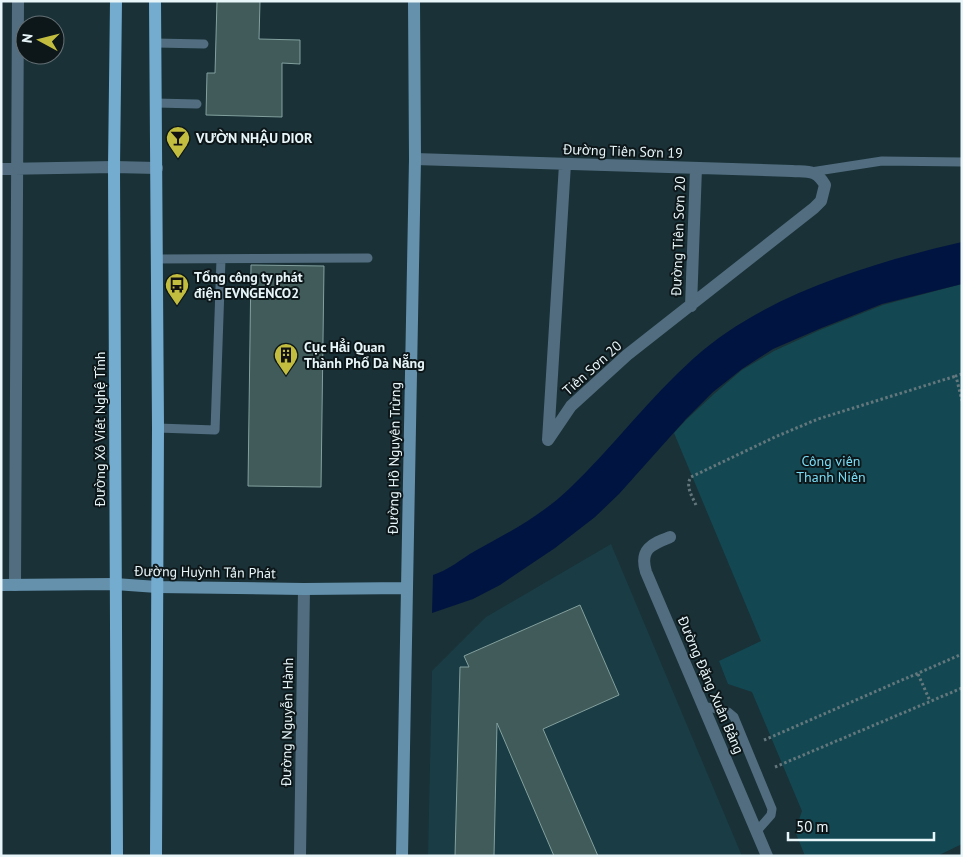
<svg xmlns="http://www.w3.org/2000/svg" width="963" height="857" viewBox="0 0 963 857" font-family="'PT Sans',sans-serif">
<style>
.built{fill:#1a3c44}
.green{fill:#134853}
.water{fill:#001441}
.building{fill:#405b5a;stroke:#83a09e}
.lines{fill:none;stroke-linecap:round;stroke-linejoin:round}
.path{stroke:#63777c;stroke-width:3;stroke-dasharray:2.5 2.5;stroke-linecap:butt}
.lane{stroke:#526d7f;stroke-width:9}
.street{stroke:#526d7f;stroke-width:12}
.secondary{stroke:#6591ad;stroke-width:12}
.primary{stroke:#74acd0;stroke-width:12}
.labels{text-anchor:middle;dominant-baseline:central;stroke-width:4;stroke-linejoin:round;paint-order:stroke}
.poi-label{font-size:14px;font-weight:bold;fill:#e8f6fa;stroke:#0d171a;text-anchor:start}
.street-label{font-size:14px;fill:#e8f6fa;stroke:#0d171a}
.park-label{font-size:14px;fill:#7addf5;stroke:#0d171a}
</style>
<rect width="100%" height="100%" fill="#193137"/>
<path class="built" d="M611,544L742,856H428L432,671L486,617Z"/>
<path class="green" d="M962,284V844L937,856H805L795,831L802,811L752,692L728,684L719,661L761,641L674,433L686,420L714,394L742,370L774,351L820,330L883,305Z"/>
<path class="water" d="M962,242V284L882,304L819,329L773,349L742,369L713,392L686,419L619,494L595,517L555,548L500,585L473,599L432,613L433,575C449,570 461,559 475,551C508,533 542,515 569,489C613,447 649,398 694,358C764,295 871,263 962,242Z"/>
<path class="building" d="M217,1H260L259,39L300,40V64L282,63V117L206,115L207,73H215Z
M251,265L324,266L321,487L248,486Z
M580,605L619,695L543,729L598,856H554L497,723L494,856H455L460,667H469L464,656Z"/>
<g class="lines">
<path class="path" d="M962,374L956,376L962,401
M696,505C692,496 685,486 691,477L775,437L818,419L956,376
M918,674L930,701
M764,740L962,654
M775,767L962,688"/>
<path class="lane" d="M156,43L204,44
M156,103L197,104
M811,172L882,161L962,162
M157,259L368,258
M158,428L215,430L221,259
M704,706L728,712L734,717L772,809L771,815L757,831"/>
<path class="street" d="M415,159L792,171C808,172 816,169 825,185L821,201L814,208L627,355L571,406L548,440L565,164
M1,169L114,167L157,168
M691,306L696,168
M670,537C652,544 639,549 646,572L767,856
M15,585L18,1
M300,856L304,589"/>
<path class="secondary" d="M1,585L115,584L157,587L304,589L407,588
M402,856L415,159L414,1"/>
<path class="primary" d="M116,1L114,167L117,856
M155,1L158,428L156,856"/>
</g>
<defs>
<g id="bar-pin" transform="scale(1.25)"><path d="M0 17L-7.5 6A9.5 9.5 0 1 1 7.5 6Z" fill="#c2bd3f" stroke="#0d171a"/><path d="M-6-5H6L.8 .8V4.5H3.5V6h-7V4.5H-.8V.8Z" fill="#111"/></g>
<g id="bus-pin" transform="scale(1.25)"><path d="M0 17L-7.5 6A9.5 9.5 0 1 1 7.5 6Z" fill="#c2bd3f" stroke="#0d171a"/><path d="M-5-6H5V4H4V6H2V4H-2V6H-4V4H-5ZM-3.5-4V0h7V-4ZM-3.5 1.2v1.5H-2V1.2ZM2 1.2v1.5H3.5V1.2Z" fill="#111"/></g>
<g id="building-pin" transform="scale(1.25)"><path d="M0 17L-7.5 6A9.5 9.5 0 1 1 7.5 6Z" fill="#c2bd3f" stroke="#0d171a"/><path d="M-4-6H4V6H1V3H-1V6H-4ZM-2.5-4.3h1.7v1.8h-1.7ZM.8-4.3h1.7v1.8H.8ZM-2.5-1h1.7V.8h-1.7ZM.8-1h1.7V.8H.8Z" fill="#111"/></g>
</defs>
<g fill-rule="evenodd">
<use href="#bar-pin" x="178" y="138"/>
<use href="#bus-pin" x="177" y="285"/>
<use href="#building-pin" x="286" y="355"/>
</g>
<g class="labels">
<g class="poi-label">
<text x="196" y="138">VƯỜN NHẬU DIOR</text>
<text x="194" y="277">Tổng công ty phát<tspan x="194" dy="16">điện EVNGENCO2</tspan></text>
<text x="304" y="347">Cục Hẳi Quan<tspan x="304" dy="16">Thành Phổ Dà Nẵng</tspan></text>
</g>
<g class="street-label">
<text transform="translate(623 151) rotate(2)">Đường Tiên Sơn 19</text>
<text transform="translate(678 236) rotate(-88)">Đường Tiên Sơn 20</text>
<text transform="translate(592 368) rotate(-42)">Tiên Sơn 20</text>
<text transform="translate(100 429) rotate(-90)">Đường Xô Viết Nghệ Tĩnh</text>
<text transform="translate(394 458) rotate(-89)">Đường Hồ Nguyên Trừng</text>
<text transform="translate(205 572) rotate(1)">Đường Huỳnh Tấn Phát</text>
<text transform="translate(711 685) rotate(67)">Đường Đặng Xuân Bảng</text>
<text transform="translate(287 722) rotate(-89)">Đường Nguyễn Hành</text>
</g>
<g class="park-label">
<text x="831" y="461">Công viên<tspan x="831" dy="16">Thanh Niên</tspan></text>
</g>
</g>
<rect width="963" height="857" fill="none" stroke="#e8f6fa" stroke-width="5"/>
<g transform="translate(40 40) rotate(277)"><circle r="24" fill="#0d171a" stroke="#657074"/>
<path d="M0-4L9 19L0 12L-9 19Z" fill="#c2bd3f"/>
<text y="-8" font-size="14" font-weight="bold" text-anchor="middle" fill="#e8f6fa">N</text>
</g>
<path d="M788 832v8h146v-8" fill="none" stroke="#e8f6fa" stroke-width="2.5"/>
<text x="796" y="832" font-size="15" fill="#e8f6fa" stroke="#0d171a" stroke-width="4" paint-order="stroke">50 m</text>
</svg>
